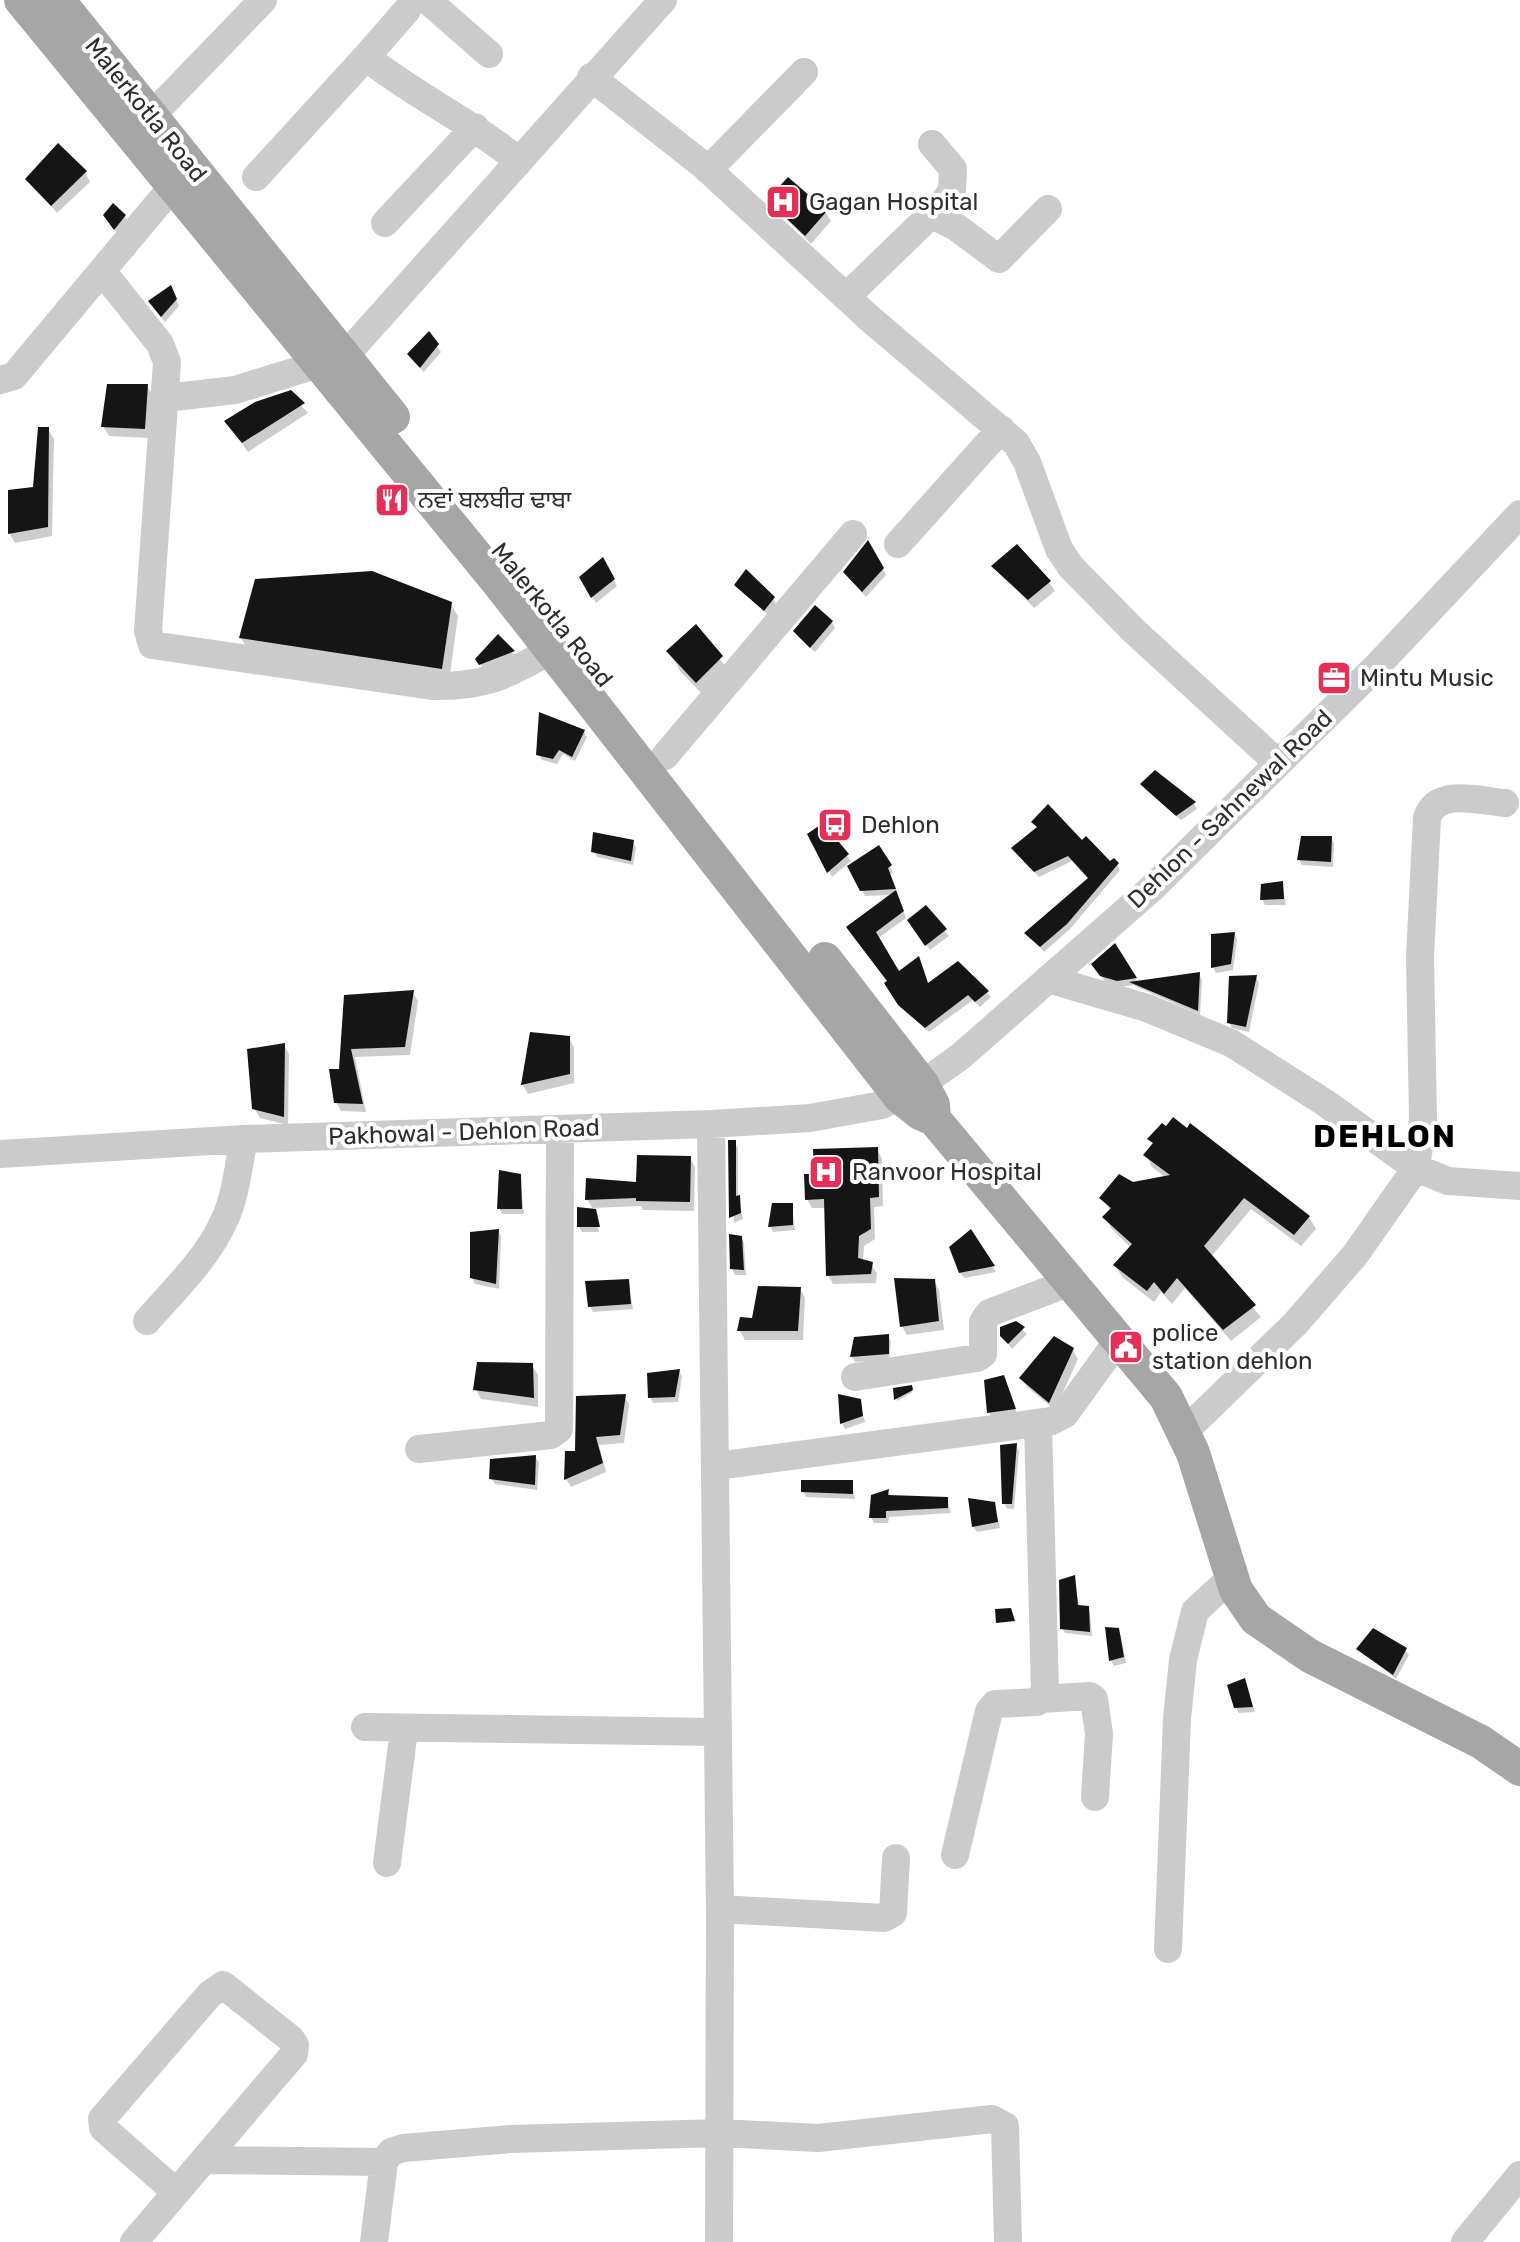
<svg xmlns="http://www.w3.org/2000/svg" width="1520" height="2242" viewBox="0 0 1520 2242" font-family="Rubik,'Noto Sans Gurmukhi',sans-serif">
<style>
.shadow{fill:#0003}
.building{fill:#151515}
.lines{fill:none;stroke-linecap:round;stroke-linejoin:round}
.minor{stroke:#cbcbcb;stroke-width:28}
.major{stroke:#a6a6a6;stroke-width:34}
.labels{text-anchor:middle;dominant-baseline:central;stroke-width:8;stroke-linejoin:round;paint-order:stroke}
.street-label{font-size:24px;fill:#2e2e2e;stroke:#fff}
.poi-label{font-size:24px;fill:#2e2e2e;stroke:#fff;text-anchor:start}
.district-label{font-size:32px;font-weight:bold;letter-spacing:2px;fill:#000;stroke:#fff}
</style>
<rect width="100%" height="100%" fill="#fff"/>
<path class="shadow" d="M85,173L90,182L57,213L28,179Z
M769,201L825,212L831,221L811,244Z
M106,215L125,216L128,222L118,234Z
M173,293L179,306L165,322L153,307Z
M428,334L441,352L424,372L413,360Z
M147,386L153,395L150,438L109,436L103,426Z
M290,393L308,413L248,452L232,430Z
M48,429L54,439L52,536L15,543L10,534L35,489Z
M868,543L886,575L866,597L845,573Z
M602,560L617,586L596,603L582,577Z
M994,566L1049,582L1055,591L1034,608Z
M737,585L773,598L776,604L768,615Z
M450,603L458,616L449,681L249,651L241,638Z
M832,622L835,628L815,652L799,637Z
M696,627L733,677L709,701L680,671L669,651Z
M498,637L516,657L484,670L477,659Z
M583,731L587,737L575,761L563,754L557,764L542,760L538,754Z
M1155,772L1194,804L1197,809L1181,820L1146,790L1143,785Z
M1034,822L1109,864H1117L1120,870L1070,929L1044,952L1027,933L1089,879L1072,861L1039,877L1017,854L1038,829Z
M823,826L851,861L832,877L810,835Z
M1331,838L1334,843L1333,867L1302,865L1299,859Z
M633,842L636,848L633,865L597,857L594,851Z
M878,848L893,872L890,875L906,918L877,939L899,974L928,985L958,963L991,997L980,1007L973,1000L929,1032L904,1010L889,982L852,933L893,895L865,896L849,867Z
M1282,883L1286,905H1265L1262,899Z
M925,908L949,936L930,950L913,926Z
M1234,934L1237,940L1233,970L1216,973L1213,967Z
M1115,946L1138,983L1199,974L1202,980L1200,1015L1133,985L1121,987L1105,982L1094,964Z
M1256,977L1259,983L1249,1032L1232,1028L1229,1022Z
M413,993L418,1001L410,1055L355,1057L366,1112L341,1111L336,1102L346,997Z
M532,1034L569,1038L574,1047V1083L528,1094L523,1085Z
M284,1045L289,1054L288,1125L260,1118L254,1108Z
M1150,1139L1309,1217L1316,1229L1301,1246L1251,1209L1211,1257L1261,1317L1231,1341L1185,1288L1172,1304L1161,1292L1154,1302L1122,1277L1115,1265L1131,1248L1112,1229L1105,1217L1111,1211L1102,1198L1133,1184L1166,1178L1152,1167L1146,1155L1154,1146Z
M730,1142L738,1147V1196L743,1219L734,1223Z
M877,1149L882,1159L883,1206L874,1207L875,1239L864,1246L863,1261L871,1264L877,1273L876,1283L833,1284L828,1275L826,1208H812L807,1199L816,1175Z
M690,1158L695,1167L694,1211L643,1210L641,1206L593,1208L599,1232H582L579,1227L594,1211L587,1199L638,1184Z
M520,1176L524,1214H502L499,1208Z
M792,1205L795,1230L773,1232L770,1226Z
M498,1231L501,1236L499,1289L475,1284L472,1278Z
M971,1232L996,1272L964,1278L960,1272Z
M741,1237L744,1243L746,1275H735L732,1269Z
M628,1281L633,1309L593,1312L590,1306Z
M934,1281L939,1290L944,1330L907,1335L902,1326Z
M800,1289L805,1298L803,1340H745L740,1331Z
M1016,1323L1027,1334L1012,1349L1002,1335Z
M888,1336L891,1341L889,1360L855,1362L852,1357Z
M1072,1349L1078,1359L1055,1410L1027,1387L1021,1378Z
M532,1365L538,1375V1407L481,1399L476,1390Z
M679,1371L682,1376L678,1402L653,1403L650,1397Z
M1006,1383L1017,1414L992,1418L989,1412Z
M910,1388L913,1392L897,1401L895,1390Z
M624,1396L629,1404L624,1443L599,1445L606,1472L571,1487L566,1479L567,1453L577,1454Z
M859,1401L865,1422L845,1429L842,1423Z
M1016,1445L1019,1451L1014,1509H1007L1004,1503Z
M535,1457L539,1462L537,1490L495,1484L491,1478Z
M851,1482L855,1499L806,1497L803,1492Z
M888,1491L892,1497L947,1499L951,1513L889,1517L888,1523H874L871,1517Z
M994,1504L1000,1528L977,1532L973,1526Z
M1074,1578L1079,1607L1087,1608L1090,1613L1092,1636L1065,1633L1062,1628Z
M1107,1629L1118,1630L1121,1636L1126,1663L1114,1666L1111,1661Z
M1359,1649L1405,1650L1409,1655L1396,1679Z
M1247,1686L1255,1712L1239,1713L1236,1707Z"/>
<path class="building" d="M58,143L87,171L51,206L25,179Z
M788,177L827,211L805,236L767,200Z
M113,203L126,215L114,230L103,215Z
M171,285L177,299L161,317L148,301Z
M429,331L439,344L420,368L407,354Z
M107,384H148L145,429L101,427Z
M291,390L305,403L242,443L224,421L255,402Z
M38,427H49L48,527L8,534V490L33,487Z
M868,540L884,568L862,592L843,572Z
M1017,544L1051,581L1028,600L991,566Z
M603,557L615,579L591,598L579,577Z
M746,569L775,597L764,611L734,585Z
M372,571L452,602L442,669L239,638L255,579Z
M815,605L833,621L810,648L793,631Z
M696,624L723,656L696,683L666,651Z
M498,634L515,651L479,665L475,659Z
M539,712L585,730L572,757L559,750L553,759L536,755Z
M1155,770L1196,802L1176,816L1140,784Z
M1048,804L1082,840L1086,836L1110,861L1114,858L1119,863L1067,924L1040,947L1024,933L1088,878L1068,856L1034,872L1011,848L1037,827L1031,822Z
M823,823L849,854L827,873L807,834Z
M593,832L634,840L631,861L591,852Z
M1301,836H1332L1331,862L1297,860Z
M879,845L892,865L888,868L896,889L860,891L847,866Z
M1283,881L1284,899L1260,900L1261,884Z
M896,890L904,911L876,932L899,971L919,956L928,983L958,961L989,991L975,1002L968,995L925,1028L898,1005L884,983L887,981L846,927Z
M926,905L947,929L925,946L907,920Z
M1235,932L1231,964L1211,968V934Z
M1115,943L1137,978L1117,981L1100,976L1091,964Z
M1200,972L1198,1011L1129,982Z
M1257,975L1246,1027L1227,1023L1229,976Z
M414,990L405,1047L351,1049L363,1104L334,1103L329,1069H339L344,995Z
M530,1032L570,1036V1074L521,1085Z
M285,1043L284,1117L252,1109L247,1049Z
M1173,1117L1187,1128L1190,1123L1310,1216L1294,1235L1244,1198L1204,1246L1256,1305L1223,1330L1177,1278L1164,1294L1154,1282L1147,1291L1113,1265L1132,1244L1102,1217L1111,1208L1099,1198L1119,1174L1133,1182L1170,1175L1143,1155L1153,1143L1147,1139L1162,1123L1166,1126Z
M728,1140H736V1196L740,1195L741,1213L729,1218Z
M878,1147L879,1197L870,1198L871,1229L859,1236L858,1258L873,1262L871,1274L826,1276L824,1199L805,1200L804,1174H814L813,1149Z
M637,1155L691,1156L690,1202L636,1201V1198L585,1200L586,1178L636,1182Z
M499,1170L521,1174L522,1209H497Z
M772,1203H793V1225L768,1227Z
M577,1207L596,1209L600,1227H577Z
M499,1229L496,1284L470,1278V1232Z
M971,1229L995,1266L959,1273L949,1247Z
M729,1234L742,1236L744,1270L730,1269Z
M894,1278L935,1279L939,1321L900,1327Z
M629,1279L631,1304L588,1307L585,1281Z
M758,1286L801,1287L798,1331H737L740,1317L752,1318Z
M1016,1321L1025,1327L1008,1344L1000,1336V1327Z
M889,1334V1354L850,1357L854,1337Z
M1054,1336L1074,1348L1049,1403L1019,1378Z
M477,1362L533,1363L534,1398L473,1390Z
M680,1369L675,1397L648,1398L647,1373Z
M1004,1375L1016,1409L987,1413L984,1380Z
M912,1385L913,1390L894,1400L893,1388Z
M626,1394L620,1435L596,1437L603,1463L564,1480L565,1451H575L576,1396Z
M838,1394L861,1399L863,1416L840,1424Z
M1017,1443L1012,1504H1002L1000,1445Z
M536,1455L535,1485L489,1479L490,1459Z
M801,1480H853V1494L801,1492Z
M889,1489L888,1495L948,1497V1508L886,1511V1518H869L871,1495Z
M968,1498L995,1502L998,1522L972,1527Z
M1075,1575L1078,1605L1089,1606L1090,1632L1060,1629L1059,1580Z
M1011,1608L1015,1621L996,1623L995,1609Z
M1105,1627L1119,1628L1124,1657L1109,1661Z
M1373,1628L1407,1648L1393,1675L1356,1649Z
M1245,1678L1253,1707L1234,1708L1227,1685Z"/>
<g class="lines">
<path class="minor" d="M427,0L489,54
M407,10L366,57C415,96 470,121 519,161
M591,77L703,165L868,317L1016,443L1027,462L1059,549L1071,567L1134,631L1278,763
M151,116L263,0
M708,170L804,72
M256,177L366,57
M932,215L956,227L999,259L1048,209
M385,223L475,127
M103,272L160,344L167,362L148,631L152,645L432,686C484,687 507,676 551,650
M846,297L943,203L952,191L953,169L932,144
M344,357L663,0
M0,380L14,376L173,186
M166,398L235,390L319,364
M898,544L1001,429
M665,756L853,534
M1048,979L1147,1008L1231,1043L1324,1102L1416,1168L1448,1181L1520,1186
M711,1124L720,1913L719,2242
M0,1154L244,1139L711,1124L810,1118L882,1105L922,1084L961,1056L1151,889L1377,666L1520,514
M147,1321C173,1291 206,1260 223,1223C236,1197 238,1167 244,1139
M855,1377L977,1358L983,1354V1322L989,1313L1071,1282
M1184,1432L1295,1324L1355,1255L1416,1168L1423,1119L1420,957L1427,818C1437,787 1480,801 1505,803
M419,1449L551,1435L559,1429L560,1129
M717,1466L1052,1421L1065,1414L1119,1339
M1042,1699L1090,1696L1094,1699L1099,1734L1095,1797
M365,1727L717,1732
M955,1855L989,1711L995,1704L1037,1702L1045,1691L1038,1423
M387,1863L404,1730
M720,1909L884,1918L893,1913L896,1858
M1168,1949L1177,1719L1183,1660L1195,1611L1231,1578
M204,2160L384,2162
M134,2242L294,2054L295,2045L291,2039L223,1985L210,1994L102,2119L103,2128L176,2192
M374,2242L384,2162L391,2152L403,2148L511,2139L720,2133L818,2138L992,2119L1005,2126L1008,2242
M1465,2242L1520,2175"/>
<path class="major" d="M21,0L501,586L900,1097L920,1113L934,1119L1166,1397L1193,1453L1236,1590L1256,1619L1310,1656L1481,1742L1520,1769
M58,0L393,417
M825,959L922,1084L933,1105L934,1119"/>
</g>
<defs>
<g id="hospital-square" transform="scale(1.8)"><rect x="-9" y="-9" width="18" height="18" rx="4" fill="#e52f56" stroke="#fff"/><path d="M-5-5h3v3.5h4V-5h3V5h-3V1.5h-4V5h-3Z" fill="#fff"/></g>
<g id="restaurant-square" transform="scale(1.8)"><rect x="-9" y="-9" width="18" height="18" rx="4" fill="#e52f56" stroke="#fff"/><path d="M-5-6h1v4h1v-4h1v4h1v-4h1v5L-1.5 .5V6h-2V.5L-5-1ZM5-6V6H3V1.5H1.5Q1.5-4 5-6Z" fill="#fff"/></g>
<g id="office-square" transform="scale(1.8)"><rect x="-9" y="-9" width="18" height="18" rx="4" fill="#e52f56" stroke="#fff"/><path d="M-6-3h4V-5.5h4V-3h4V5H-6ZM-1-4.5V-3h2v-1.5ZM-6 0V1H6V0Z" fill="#fff"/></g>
<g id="bus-square" transform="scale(1.8)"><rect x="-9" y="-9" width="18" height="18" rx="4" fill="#e52f56" stroke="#fff"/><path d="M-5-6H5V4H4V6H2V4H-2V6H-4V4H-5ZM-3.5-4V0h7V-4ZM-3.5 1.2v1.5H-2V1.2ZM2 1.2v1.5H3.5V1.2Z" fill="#fff"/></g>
<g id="civic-square" transform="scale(1.8)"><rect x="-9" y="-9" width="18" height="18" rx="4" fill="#e52f56" stroke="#fff"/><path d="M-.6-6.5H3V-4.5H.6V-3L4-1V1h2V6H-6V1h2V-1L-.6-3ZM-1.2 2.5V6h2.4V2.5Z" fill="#fff"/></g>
</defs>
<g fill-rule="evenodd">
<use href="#hospital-square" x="783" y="202"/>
<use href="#restaurant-square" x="392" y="500"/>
<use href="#office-square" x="1334" y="678"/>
<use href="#bus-square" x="835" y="825"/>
<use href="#hospital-square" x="826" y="1172"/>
<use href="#civic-square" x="1126" y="1347"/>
</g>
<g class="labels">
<g class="street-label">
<text transform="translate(146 110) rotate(51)">Malerkotla Road</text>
<text transform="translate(552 615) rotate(51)">Malerkotla Road</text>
<text transform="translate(1230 809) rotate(-44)">Dehlon - Sahnewal Road</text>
<text transform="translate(464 1132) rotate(-2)">Pakhowal - Dehlon Road</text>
</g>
<g class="poi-label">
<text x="809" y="202">Gagan Hospital</text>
<text x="418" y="500">ਨਵਾਂ ਬਲਬੀਰ ਢਾਬਾ</text>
<text x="1360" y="678">Mintu Music</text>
<text x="861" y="825">Dehlon</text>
<text x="852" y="1172">Ranvoor Hospital</text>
<text x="1152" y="1333">police<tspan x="1152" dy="28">station dehlon</tspan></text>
</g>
<g class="district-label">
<text x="1385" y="1136">DEHLON</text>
</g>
</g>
</svg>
